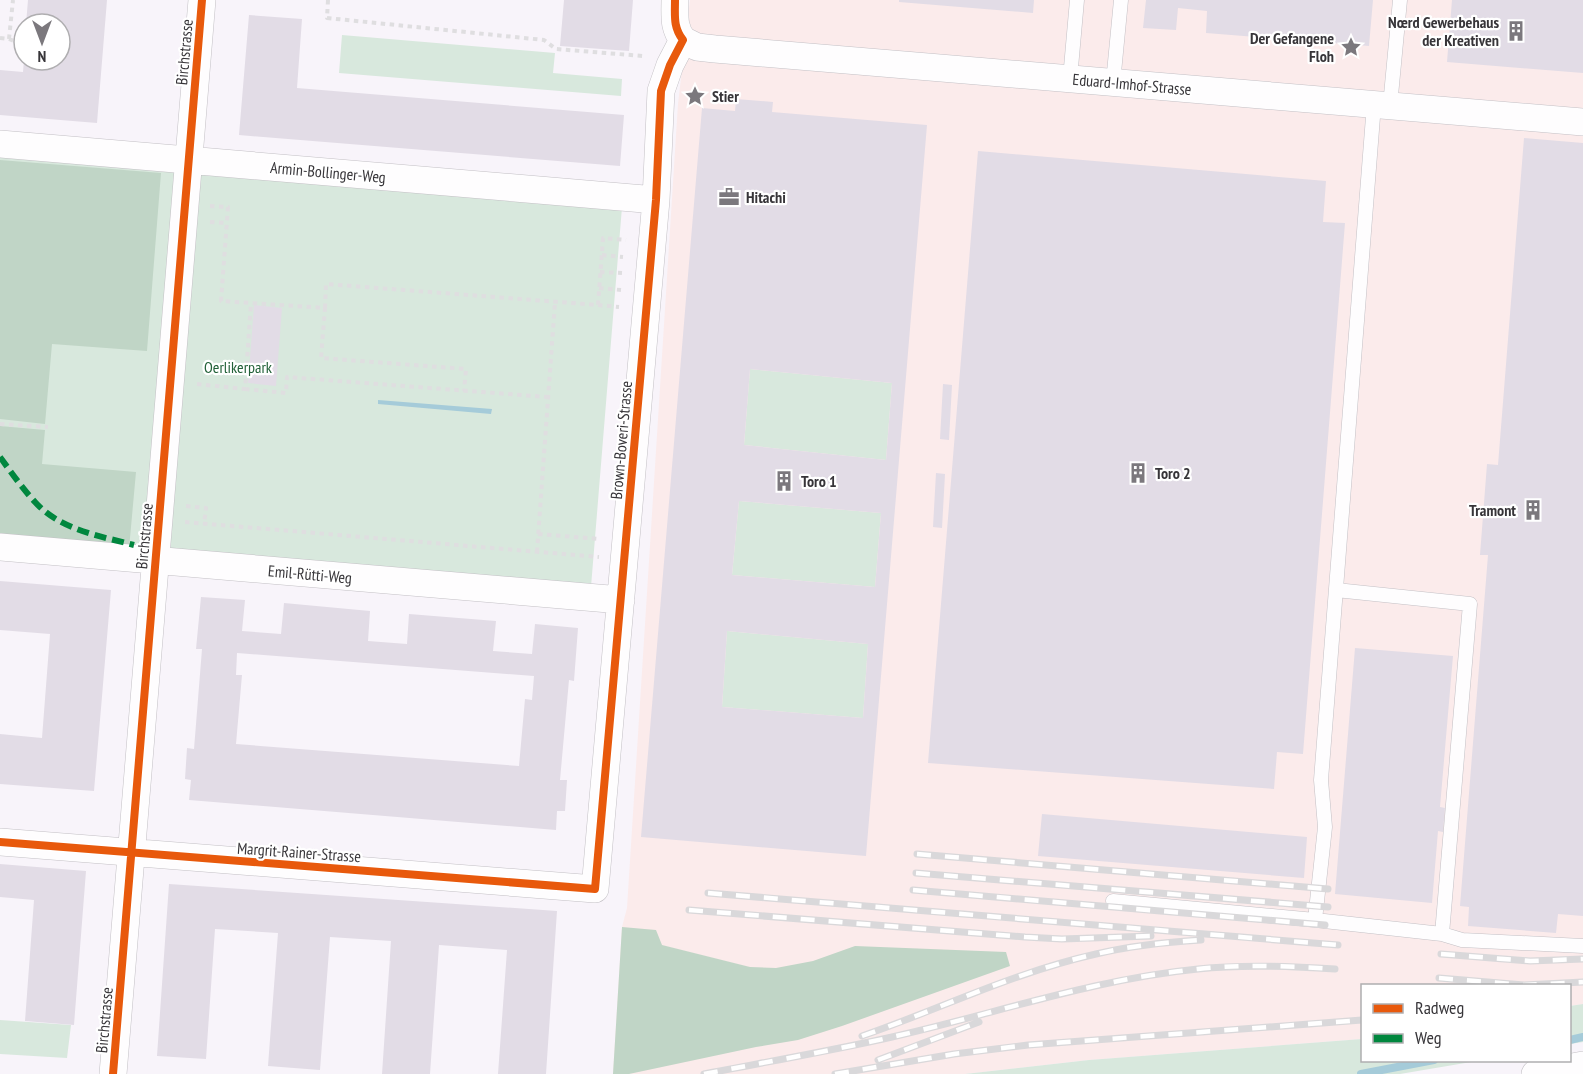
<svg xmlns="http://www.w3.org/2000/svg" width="1583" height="1074" viewBox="0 0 1583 1074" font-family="'PT Sans Narrow',sans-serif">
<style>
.industrial{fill:#fbebeb}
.green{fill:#d8e8dd}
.forest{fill:#c0d5c6}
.water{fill:#a5cbd9}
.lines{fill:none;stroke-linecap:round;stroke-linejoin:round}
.stream{stroke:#a5cbd9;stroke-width:8}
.building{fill:#e2dce6;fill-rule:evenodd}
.service-casing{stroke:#c3c0c5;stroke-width:15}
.minor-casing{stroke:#c3c0c5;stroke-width:28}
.path{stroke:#dfdee0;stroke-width:4;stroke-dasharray:4.5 4.5;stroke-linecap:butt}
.service{stroke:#fefdfe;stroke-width:14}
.minor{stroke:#fefdfe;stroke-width:27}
.rail-casing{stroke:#d9d8da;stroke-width:7}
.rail{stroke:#fff;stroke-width:4.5;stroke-dasharray:14;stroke-linecap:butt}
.quiet{stroke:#00873e;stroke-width:6;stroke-dasharray:12 6;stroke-linecap:butt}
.cycleway-casing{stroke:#fff;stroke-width:11}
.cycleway{stroke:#e8590c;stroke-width:8}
.labels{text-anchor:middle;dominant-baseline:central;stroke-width:4.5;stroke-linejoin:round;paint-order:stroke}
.poi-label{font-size:16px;font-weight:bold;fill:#373539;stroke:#fff;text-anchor:start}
.street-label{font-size:16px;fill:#373539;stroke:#fff}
.park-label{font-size:16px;fill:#226138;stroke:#fff}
</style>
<rect width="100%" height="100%" fill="#f8f4fa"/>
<path class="industrial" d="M690,0H1583V1004L1570,1006V986H1362V1039L1089,1060L965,1074H613L622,927L627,908L678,104Z"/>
<path class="green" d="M342,35L555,53L553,73L622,79L621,96L339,73Z
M0,156L622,207L591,587L0,538Z
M750,369L892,383L886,460L744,445Z
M739,501L881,513L875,587L732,575Z
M727,631L868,644L863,718L722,707Z
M1583,1004V1042L1570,1044V1006Z
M0,1020L71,1025L67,1058L0,1054Z
M1362,1039V1060L1477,1061L1400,1074H965L1089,1060Z"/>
<path class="forest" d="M0,160L161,173L147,351L52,344L45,424L0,419Z
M0,426L45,430L42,464L136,472L129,549L0,537Z
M622,927L656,930L662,945L750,967L776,968L813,961L855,946L1006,952L1010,966L842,1026L798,1040L756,1047L629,1074H613Z"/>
<path class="water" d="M378,400L492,409L491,414L378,404Z"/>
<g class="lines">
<path class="stream" d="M1570,1040L1583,1037
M1361,1074L1434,1060"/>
</g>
<path class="building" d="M28,0H107L97,123L0,115V70L23,72L24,60H60V24H26Z
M564,0H633L629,51L560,46Z
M899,0H1034L1033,13L899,2Z
M1146,0H1373L1369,46L1206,33L1207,11L1178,8L1176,30L1143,28Z
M1452,0H1583V73L1447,62Z
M249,15L302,19L297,88L624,115L620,166L239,135Z
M736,99L773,102L772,112L927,125L866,856L641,837L702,108L735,111ZM750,369L892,383L886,460L744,445ZM739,501L881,513L875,587L732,575ZM727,631L868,644L863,718L722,707Z
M1524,138L1583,143V916L1558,914L1556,933L1468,926L1469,907L1460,906L1488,555H1480L1487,464L1498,465Z
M978,151L1326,181L1323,222L1345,223L1303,754L1277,752L1274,789L928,763Z
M254,305L282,308L276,386L248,383Z
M943,384L952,385L949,440L940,439Z
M936,473L945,474L942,528L933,527Z
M0,581L111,590L94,791L0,784V734L42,738L50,634L0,630Z
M201,597L245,600L242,631L281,634L284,603L370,611L368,641L407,644L409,614L496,621L493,651L532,654L535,624L578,628L574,681L569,680L560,780H567L565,811H557L556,830L189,800L191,780L185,779L187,748L194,749L202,649H196ZM237,653L534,676L532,700L525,699L519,766L236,744L242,675H236Z
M1355,648L1453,656L1440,807L1445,808L1443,832L1438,831L1432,903L1335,894Z
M1042,814L1307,837L1304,878L1038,856Z
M0,864L86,871L74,1025L25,1021L34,900L0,897Z
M169,884L557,911L546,1074H498L507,950L439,945L430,1074H382L391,941L330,937L320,1070L268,1066L278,933L215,929L206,1059L157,1056Z"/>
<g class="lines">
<g class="service-casing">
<path id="service" d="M1070,79L1077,0
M1113,83L1121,0
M1390,106L1400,0
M1113,901L1315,920L1325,827L1321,780L1374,104
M1315,920L1442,934L1470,604L1336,590
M1442,934L1462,940L1583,946"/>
</g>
<g class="minor-casing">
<path id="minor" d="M683,40L697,47L715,49L1583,122
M0,144L656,200
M0,547L621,600
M0,842L595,889L656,200L661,91L670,65L683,40C673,27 675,16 675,0
M113,1074L202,0
M1535,1074L1583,1065"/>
</g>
<path class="path" d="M328,0L327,18L544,40L556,49L643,56
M0,38L9,39L24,45
M9,39L13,0
M210,206L228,207L221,301L325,308L321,358L466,369L464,391
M210,222L227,223
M602,255L623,257
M600,272L622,273
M599,288L621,290
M598,305L619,307
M325,308L326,284L598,305L603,238L626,240
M197,384L245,389L251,303
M245,389L286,393L287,377L547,397
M0,424L48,427
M186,506L206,508L204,524
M185,522L599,557
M538,534L600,539
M537,552L555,302"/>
<use href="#service" class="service"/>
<use href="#minor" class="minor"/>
<g class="rail-casing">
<path id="rail" d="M917,854L1328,889
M916,873L1328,907
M913,890L1325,925
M708,893L1338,945
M689,910L1025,937L1062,939L1151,936
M1441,954L1530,961L1583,959
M1439,978L1524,985L1583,982
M862,1036C940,1009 1015,972 1096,954C1130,946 1166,942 1201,940
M878,1060L979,1022
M704,1074C766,1062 830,1051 892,1037C994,1014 1094,979 1198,969C1244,964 1290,966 1335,969
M835,1074L954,1054L1028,1045L1362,1020"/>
</g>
<use href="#rail" class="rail"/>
<path class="quiet" d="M0,457C11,472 22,488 35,502C60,530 100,536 134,545"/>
<g class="cycleway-casing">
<path id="cycleway" d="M0,842L595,889L656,200L661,91L670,65L683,40C673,27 675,16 675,0
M113,1074L202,0"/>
</g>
<use href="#cycleway" class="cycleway"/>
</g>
<defs>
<g id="building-bare" transform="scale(1.62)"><path d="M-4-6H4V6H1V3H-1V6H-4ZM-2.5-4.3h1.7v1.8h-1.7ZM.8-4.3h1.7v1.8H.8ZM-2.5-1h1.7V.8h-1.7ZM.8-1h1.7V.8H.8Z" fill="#7b787d" stroke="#fff" stroke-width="2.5" paint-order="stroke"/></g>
<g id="sight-bare" transform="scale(1.62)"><path d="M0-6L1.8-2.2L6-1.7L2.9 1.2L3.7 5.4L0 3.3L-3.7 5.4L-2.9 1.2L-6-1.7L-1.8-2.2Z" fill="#7b787d" stroke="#fff" stroke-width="2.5" paint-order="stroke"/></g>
<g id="office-bare" transform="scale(1.62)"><path d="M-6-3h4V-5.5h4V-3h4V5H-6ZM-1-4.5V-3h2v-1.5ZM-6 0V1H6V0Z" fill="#7b787d" stroke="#fff" stroke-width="2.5" paint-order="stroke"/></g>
</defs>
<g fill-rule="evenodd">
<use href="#building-bare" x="1516" y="31"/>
<use href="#sight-bare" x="1351" y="47"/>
<use href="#sight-bare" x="695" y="96"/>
<use href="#office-bare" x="729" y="197"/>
<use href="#building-bare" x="1138" y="473"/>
<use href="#building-bare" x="784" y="481"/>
<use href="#building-bare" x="1533" y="510"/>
</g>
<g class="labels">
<g class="poi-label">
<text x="1499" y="22" text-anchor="end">Nœrd Gewerbehaus<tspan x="1499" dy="18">der Kreativen</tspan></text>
<text x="1334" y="38" text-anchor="end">Der Gefangene<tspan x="1334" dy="18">Floh</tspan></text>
<text x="712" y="96">Stier</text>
<text x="746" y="197">Hitachi</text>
<text x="1155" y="473">Toro 2</text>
<text x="801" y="481">Toro 1</text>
<text x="1516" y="510" text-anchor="end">Tramont</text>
</g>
<g class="street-label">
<text transform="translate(184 52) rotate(-85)">Birchstrasse</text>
<text transform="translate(1132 84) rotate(5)">Eduard-Imhof-Strasse</text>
<text transform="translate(328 172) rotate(5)">Armin-Bollinger-Weg</text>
<text transform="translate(621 440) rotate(-85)">Brown-Boveri-Strasse</text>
<text transform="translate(144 536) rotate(-85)">Birchstrasse</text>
<text transform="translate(310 574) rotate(5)">Emil-Rütti-Weg</text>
<text transform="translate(299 852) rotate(4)">Margrit-Rainer-Strasse</text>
<text transform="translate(104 1020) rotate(-85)">Birchstrasse</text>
</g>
<g class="park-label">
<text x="238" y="367">Oerlikerpark</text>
</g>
</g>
<rect x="1361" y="984" width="210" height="78" fill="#ffffff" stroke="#afaeb0" stroke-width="1.5"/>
<rect x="1373" y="1004" width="30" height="9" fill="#e8590c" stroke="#afaeb0" stroke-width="1.5"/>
<text x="1415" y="1014" font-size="18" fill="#373539">Radweg</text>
<rect x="1373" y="1034" width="30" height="9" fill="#00873e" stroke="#afaeb0" stroke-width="1.5"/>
<text x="1415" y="1044" font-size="18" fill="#373539">Weg</text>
<g transform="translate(42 42) rotate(180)"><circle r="28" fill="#ffffff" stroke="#afaeb0" stroke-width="1.5"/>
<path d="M0-4.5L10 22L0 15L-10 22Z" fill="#7b787d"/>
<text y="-9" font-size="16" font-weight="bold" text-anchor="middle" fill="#373539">N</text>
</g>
</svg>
